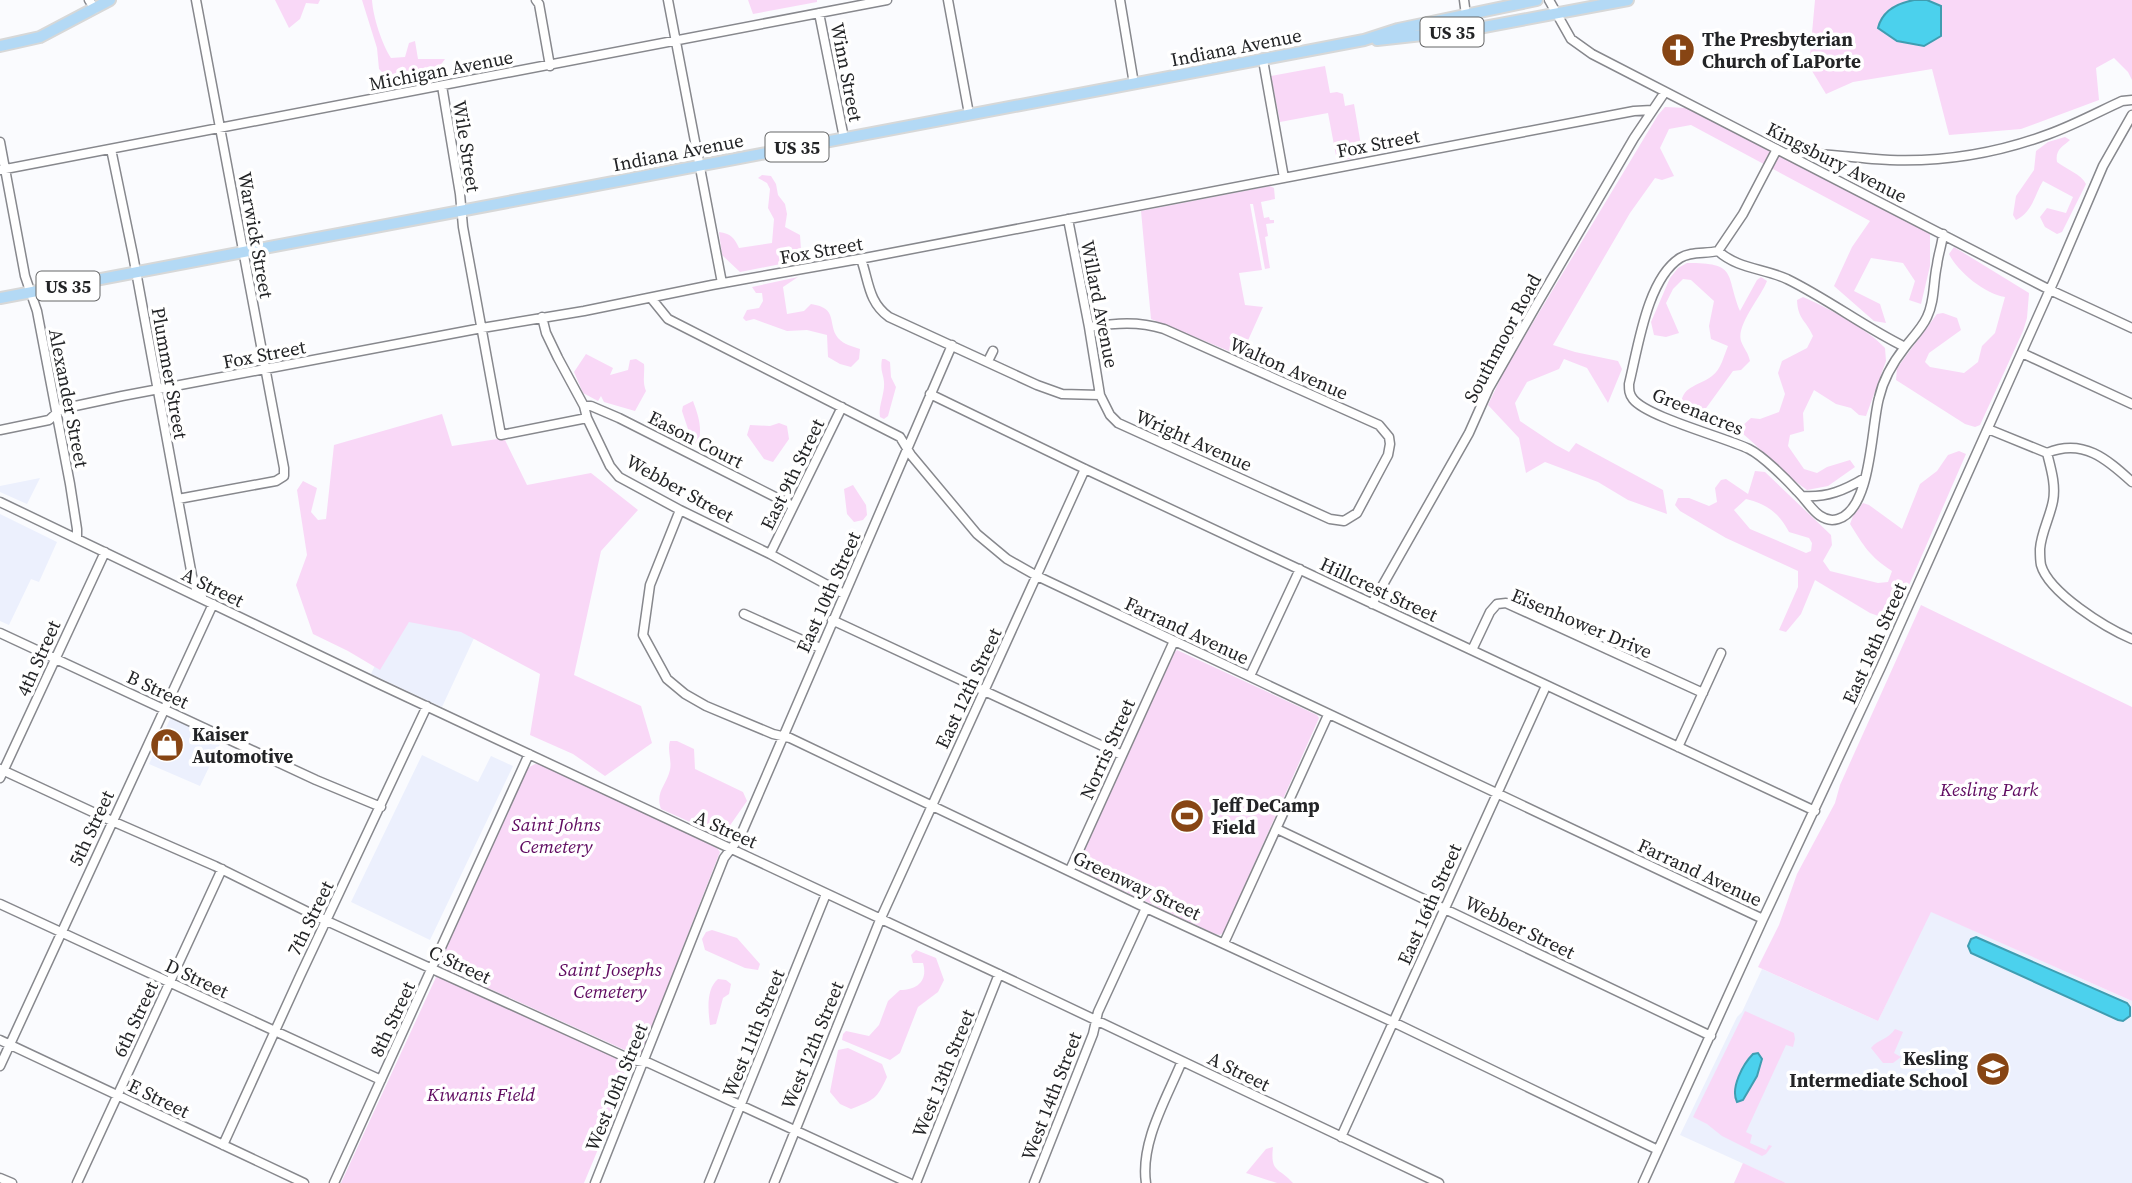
<svg xmlns="http://www.w3.org/2000/svg" width="2132" height="1183" viewBox="0 0 2132 1183" font-family="'Source Serif 4',serif">
<style>
.built{fill:#ecf0fd}
.green{fill:#f9d8f7;fill-rule:evenodd}
.water{fill:#4bd1ed;stroke:#3f9db1;stroke-width:2}
.lines{fill:none;stroke-linecap:round;stroke-linejoin:round}
.minor-casing{stroke:#87888d;stroke-width:11}
.major-casing{stroke:#d7d8d8;stroke-width:14}
.minor{stroke:#fff;stroke-width:8}
.major{stroke:#b3d9f5;stroke-width:10}
.labels{text-anchor:middle;dominant-baseline:central;stroke-width:7;stroke-linejoin:round;paint-order:stroke}
.shield{fill:#fff;stroke:#656667;stroke-width:2}
.shield-label{font-size:18px;font-weight:bold;fill:#232426}
.poi-label{font-size:19px;font-weight:bold;fill:#232426;stroke:#fff;text-anchor:start}
.street-label{font-size:19px;fill:#232426;stroke:#fff}
.park-label{font-size:19px;font-style:italic;fill:#5f0a60;stroke:#fff}
</style>
<rect width="100%" height="100%" fill="#fafbfe"/>
<path class="built" d="M40,478L27,504L0,492V486Z
M0,514L57,542L39,582L31,579L9,625L0,621Z
M404,603L475,636L442,707L371,674Z
M171,717L222,740L200,786L149,764Z
M422,755L478,782L491,756L513,766L430,940L351,902Z
M1930,911L2132,1001V1183H1786L1680,1135L1737,1017L1742,1012L1762,969L1878,1021Z"/>
<path class="green" d="M275,0H320L318,4L306,3L300,19L289,28Z
M362,0H372C373,17 382,44 391,58L405,57L409,43L415,41L418,59H445L440,66L393,74H384L379,69L377,48Z
M748,0H817V2L753,14Z
M1815,0H2132V80L2128,72L2114,58L2096,68L2099,100L2021,129L1949,135L1932,69L1853,82L1826,94L1809,66Z
M1325,66L1330,93L1337,92L1343,94L1345,106L1354,104L1363,157L1337,161L1328,113L1280,122L1271,76Z
M1665,107L1688,108L1930,232V266L1921,304L1909,300L1915,281L1903,263L1871,258L1854,291L1880,304L1886,323L1874,321L1834,286L1852,247L1870,221L1691,125L1669,129L1660,148L1674,176L1662,180L1655,178L1630,213L1553,345L1575,352L1618,361L1622,369L1608,403L1587,368L1564,359L1559,369L1527,382L1515,403L1520,421L1556,445L1569,452L1576,443L1663,490L1667,514L1628,500L1598,482L1545,462L1526,473L1519,438L1488,405L1505,369L1658,115Z
M2065,137L2070,140C2062,147 2055,150 2057,162C2066,169 2081,174 2086,184L2062,232L2057,234L2045,227L2040,217L2047,208L2066,213L2073,197L2043,181C2035,194 2032,213 2016,220L2013,215L2016,196L2034,170L2036,151L2048,142Z
M762,175L771,176L776,184L778,195L785,204L787,214L785,227L800,235L801,250L791,262L740,272L722,255L719,232C731,234 734,237 739,248L772,243L774,219L768,208L770,189L767,183L758,178Z
M1270,186L1274,188L1275,199L1261,202L1264,218L1269,217L1270,220H1274V223L1266,224L1268,236L1265,237L1270,268L1265,269L1253,204H1250L1262,270L1239,273L1245,305L1263,307L1241,356L1151,319L1141,211Z
M1954,247L2029,293L2027,318L2023,331L1980,425L1975,427L1965,424L1896,380L1897,368L1937,314L1943,313L1957,318L1961,330L1929,353L1925,362L1930,367L1964,373L1978,362L1982,346L1995,333L2005,297C1985,294 1958,272 1949,254Z
M1687,263C1738,263 1725,273 1740,311L1757,280L1761,277L1767,281C1761,297 1736,325 1741,341C1744,349 1748,352 1750,361L1741,370L1733,371L1704,411L1694,414L1681,412C1679,385 1696,388 1712,376C1721,370 1724,355 1728,346L1711,339L1709,326L1714,301L1691,280L1683,279L1673,289L1666,303L1679,333L1666,337L1654,335L1651,322L1670,278L1678,268Z
M798,277L783,287L787,314L804,311L811,304C839,308 827,324 838,338C844,345 852,346 860,349L859,359L851,367L840,364L828,357L827,335L807,330L787,331L754,319L746,321L743,318L747,310L759,308L763,301L762,293H756L752,287Z
M1803,297C1826,307 1868,329 1885,348L1886,361L1866,416L1859,415L1851,408L1836,404L1814,390L1803,413L1804,431L1790,435L1788,446L1804,469L1817,473L1827,467L1850,460L1855,467L1828,486L1807,490C1783,474 1764,451 1742,433L1741,427L1751,418L1760,419L1779,412L1785,394L1778,373L1782,361L1807,348L1813,336C1806,320 1798,320 1797,300Z
M586,354L613,368L610,375L628,370L630,360L636,359L644,364C645,374 642,381 646,391L635,411L604,402L601,396L598,401L583,393L574,372Z
M882,359H885L890,362L891,377L896,387L888,416L884,419L880,417C878,406 885,394 884,382C883,372 880,371 882,359Z
M693,401C698,415 703,428 698,443L687,445L679,441V437L686,436L689,432L682,411L683,406Z
M442,414L452,446L504,438L527,485L591,473L638,510L601,551L574,675L641,706L652,743L605,776L573,754L530,735L540,674L461,632L409,622L380,670L348,651L313,634L296,585L307,555L297,490L303,481L317,488L311,512L318,520L326,519L334,445Z
M779,423L787,426L789,439L773,462L764,459L747,435L750,425L770,426Z
M1959,451L1966,454L1896,615L1881,617L1870,613L1815,580L1801,614L1786,632L1779,630L1798,587V571L1726,538L1680,511L1675,505L1678,498H1689L1709,506L1717,502L1715,488L1721,480L1726,479L1748,494L1755,471L1765,472L1831,535L1832,545L1823,561L1830,571L1878,583L1888,582L1892,571C1869,556 1864,546 1850,524L1853,516L1863,503L1869,505L1902,529L1920,484L1937,471L1948,455ZM1746,499C1767,504 1779,513 1789,532L1809,538L1812,543L1811,551L1806,553L1750,529L1734,510Z
M853,485L866,505L867,515L863,520L854,522L847,514L844,489Z
M1921,605L2132,707V1001L1931,912L1878,1021L1758,967L1779,925L1797,874L1835,803L1840,785Z
M1177,650L1317,715L1319,718L1224,932L1220,935L1215,934L1079,870L1078,864L1174,653Z
M670,741H677L694,749L695,769L743,792L747,801L724,834L708,830L661,809C655,792 666,786 670,770C672,760 667,750 670,741Z
M535,764L545,765L717,848L720,852L641,1054L638,1056L442,967L441,957L526,769Z
M712,930L737,938L760,964L758,970L745,968L705,950L702,939L706,932Z
M916,950L936,958L944,980L938,992L918,1007L900,1053L890,1060L842,1040L843,1034L846,1031L869,1036L879,1025L888,1001L900,990C918,990 928,980 923,963H913L911,955Z
M437,975L633,1065L584,1183H341Z
M718,979L726,980L731,984L729,994L723,998L716,1024L710,1025C708,1010 706,989 718,979Z
M1745,1011L1794,1033L1795,1039L1793,1047L1786,1045L1746,1132L1752,1135L1750,1143L1766,1150L1769,1145L1772,1146L1766,1154L1762,1156L1722,1136L1707,1124L1693,1117ZM1746,1061H1762C1757,1076 1752,1089 1741,1101H1737L1734,1091Z
M1895,1029L1903,1032L1894,1053L1901,1057L1893,1063H1883L1871,1048C1878,1039 1888,1040 1895,1029Z
M848,1048L882,1064L887,1077C877,1099 874,1100 851,1109L840,1104L830,1092L838,1050Z
M1273,1147C1270,1173 1279,1167 1293,1183H1277L1246,1173L1266,1149Z
M1743,1163L1786,1183H1734Z"/>
<path class="water" d="M1914,0H1927L1941,6V36L1924,46L1897,41L1878,28C1882,11 1898,3 1914,0Z
M1976,937L2127,1003L2130,1007V1016L2123,1021L2118,1020L1971,953L1968,946L1971,939Z
M1758,1053L1762,1059L1757,1076L1743,1100L1737,1102C1730,1088 1743,1064 1753,1054Z"/>
<g class="lines">
<g class="minor-casing">
<path id="minor" d="M89,0L95,9
M536,0L539,4L550,66
M668,0L722,283
M948,0L969,114
M1120,0L1134,84
M1464,0L1468,30
M1549,0L1571,39L1592,54L2050,290L2132,328
M819,13L844,138
M1263,60L1284,178
M442,86L460,194L463,227L501,435L587,418
M0,142L25,276L37,311L70,484L77,529V538
M111,149L133,255L192,576L196,589L202,597
M1777,149L1743,214L1718,251C1705,254 1691,251 1680,258C1647,279 1638,348 1629,384C1629,390 1629,394 1633,399C1647,417 1724,437 1749,449C1763,456 1786,479 1797,491C1808,501 1819,525 1838,519C1872,509 1871,426 1879,398C1883,380 1894,361 1905,347C1913,337 1922,328 1927,317C1935,301 1933,282 1937,265C1938,255 1942,245 1943,234
M1789,153C1823,152 1857,159 1890,160C1944,162 1998,153 2049,134C2074,125 2098,112 2122,101L2132,100
M0,170L887,0
M1068,219L1089,327L1100,395
M1718,251C1738,269 1763,268 1787,279C1828,299 1864,327 1905,347
M861,259C869,281 868,302 889,317L1037,385L1062,394L1100,395L1110,415L1118,423L1330,519L1344,521L1357,513L1388,455L1390,444L1389,437L1379,425L1164,329C1138,321 1116,323 1089,327
M651,298L668,319L900,437L911,455L977,534L1007,559L1037,576L1763,919
M542,317L546,333L558,358L584,406L587,418L610,466L619,477L680,510L770,554L844,594
M2022,353L2132,404
M988,361L993,351
M930,394L1085,469L1815,811
M584,406H591L619,418L793,506
M1988,429L2047,453
M0,430L49,420L61,409L122,396L482,328L584,311L712,285L870,257L1634,111L1652,110
M2132,482C2107,459 2083,438 2047,453C2051,469 2056,485 2053,501C2050,517 2041,533 2040,549C2040,553 2040,560 2041,565C2049,593 2106,628 2132,639
M1802,496C1827,498 1845,490 1865,478
M178,499L276,481L284,476V468L196,0
M0,502L379,684L1005,977L1439,1183
M680,510L650,585L643,635L667,679L685,694L706,706L773,734L790,738L1146,908L1393,1022L1658,1150
M770,554L842,407
M1372,604L1469,433L1489,388L1537,304L1634,138L1665,92
M744,614L820,648
M832,620L1122,755
M0,633L316,780L381,807
M1472,650L1490,612L1497,604L1506,603L1703,693
M1250,676L1300,569
M1678,747L1721,653
M0,769L112,821L215,866L318,917L584,1038L632,1060L649,1063L909,1183
M0,778L105,552
M1277,829L1711,1036
M1070,870L1174,641
M0,904L381,1080
M1224,943L1328,715
M0,1040L304,1183
M0,1066L213,604
M1341,1137L1546,686
M223,1145L300,976L427,706
M0,1178L12,1183
M77,1183L222,869
M334,1183L529,754
M595,1183L724,858L740,837L952,345
M709,1183L826,894
M774,1183L880,920L1085,469
M916,1183L999,974
M1034,1183L1093,1034L1098,1012L1146,908
M1146,1183C1140,1142 1167,1098 1182,1061
M1643,1183L1763,919L1881,667L2056,276L2103,166L2132,115"/>
</g>
<g class="major-casing">
<path id="major" d="M1377,40L1468,30L1628,0
M0,46L40,37L110,0
M0,298L1364,40L1398,29L1537,0"/>
</g>
<use href="#minor" class="minor"/>
<use href="#major" class="major"/>
</g>
<defs>
<g id="church-disc" transform="scale(1.75)"><circle r="9.5" fill="#874514" stroke="#fff"/><path d="M-1.2-6h2.4v3.5h3.3v2.4h-3.3V6h-2.4V-.1h-3.3v-2.4h3.3Z" fill="#fff"/></g>
<g id="shop-disc" transform="scale(1.75)"><circle r="9.5" fill="#874514" stroke="#fff"/><path d="M-5-2.5h2.3a2.7 3.5 0 0 1 5.4 0H5L5.5 6h-11ZM-1.5-2.5h3a1.5 2.3 0 0 0-3 0Z" fill="#fff"/></g>
<g id="stadium-disc" transform="scale(1.75)"><circle r="9.5" fill="#874514" stroke="#fff"/><path d="M0-5a6.5 5 0 1 0 0 10a6.5 5 0 1 0 0-10ZM-3.5-1.8h7v3.6h-7Z" fill="#fff"/></g>
<g id="school-disc" transform="scale(1.75)"><circle r="9.5" fill="#874514" stroke="#fff"/><path d="M0-5L7-2L0 1L-7-2ZM-4 1L0 2.5L4 1V4Q0 6-4 4Z" fill="#fff"/></g>
</defs>
<g fill-rule="evenodd">
<use href="#church-disc" x="1678" y="50"/>
<use href="#shop-disc" x="167" y="745"/>
<use href="#stadium-disc" x="1187" y="816"/>
<use href="#school-disc" x="1993" y="1069"/>
</g>
<g class="labels">
<g class="shield">
<rect x="1420.5" y="17.5" width="63" height="29" rx="5"/>
<rect x="765.5" y="132.5" width="63" height="29" rx="5"/>
<rect x="36.5" y="271.5" width="63" height="29" rx="5"/>
</g>
<g class="shield-label">
<text x="1452" y="32">US 35</text>
<text x="797" y="147">US 35</text>
<text x="68" y="286">US 35</text>
</g>
<g class="poi-label">
<text x="1702" y="39">The Presbyterian<tspan x="1702" dy="22">Church of LaPorte</tspan></text>
<text x="192" y="734">Kaiser<tspan x="192" dy="22">Automotive</tspan></text>
<text x="1212" y="805">Jeff DeCamp<tspan x="1212" dy="22">Field</tspan></text>
<text x="1968" y="1058" text-anchor="end">Kesling<tspan x="1968" dy="22">Intermediate School</tspan></text>
</g>
<g class="street-label">
<text transform="translate(1236 47) rotate(-11)">Indiana Avenue</text>
<text transform="translate(441 70) rotate(-11)">Michigan Avenue</text>
<text transform="translate(847 72) rotate(79)">Winn Street</text>
<text transform="translate(1378 143) rotate(-11)">Fox Street</text>
<text transform="translate(467 146) rotate(81)">Wile Street</text>
<text transform="translate(678 152) rotate(-11)">Indiana Avenue</text>
<text transform="translate(1837 162) rotate(27)">Kingsbury Avenue</text>
<text transform="translate(256 235) rotate(80)">Warwick Street</text>
<text transform="translate(821 250) rotate(-10)">Fox Street</text>
<text transform="translate(1100 304) rotate(79)">Willard Avenue</text>
<text transform="translate(1502 338) rotate(-62)">Southmoor Road</text>
<text transform="translate(264 354) rotate(-11)">Fox Street</text>
<text transform="translate(1289 368) rotate(24)">Walton Avenue</text>
<text transform="translate(170 373) rotate(80)">Plummer Street</text>
<text transform="translate(69 398) rotate(79)">Alexander Street</text>
<text transform="translate(1698 411) rotate(22)">Greenacres</text>
<text transform="translate(696 439) rotate(27)">Eason Court</text>
<text transform="translate(1194 440) rotate(24)">Wright Avenue</text>
<text transform="translate(792 474) rotate(-64)">East 9th Street</text>
<text transform="translate(680 488) rotate(29)">Webber Street</text>
<text transform="translate(213 587) rotate(26)">A Street</text>
<text transform="translate(1379 589) rotate(25)">Hillcrest Street</text>
<text transform="translate(828 592) rotate(-66)">East 10th Street</text>
<text transform="translate(1582 623) rotate(23)">Eisenhower Drive</text>
<text transform="translate(1187 630) rotate(25)">Farrand Avenue</text>
<text transform="translate(1874 643) rotate(-66)">East 18th Street</text>
<text transform="translate(38 658) rotate(-66)">4th Street</text>
<text transform="translate(968 688) rotate(-65)">East 12th Street</text>
<text transform="translate(158 689) rotate(25)">B Street</text>
<text transform="translate(1107 749) rotate(-66)">Norris Street</text>
<text transform="translate(91 828) rotate(-65)">5th Street</text>
<text transform="translate(726 829) rotate(24)">A Street</text>
<text transform="translate(1700 872) rotate(25)">Farrand Avenue</text>
<text transform="translate(1137 885) rotate(25)">Greenway Street</text>
<text transform="translate(1429 904) rotate(-66)">East 16th Street</text>
<text transform="translate(310 918) rotate(-64)">7th Street</text>
<text transform="translate(1520 927) rotate(26)">Webber Street</text>
<text transform="translate(460 964) rotate(25)">C Street</text>
<text transform="translate(197 978) rotate(25)">D Street</text>
<text transform="translate(135 1019) rotate(-65)">6th Street</text>
<text transform="translate(392 1019) rotate(-65)">8th Street</text>
<text transform="translate(753 1033) rotate(-68)">West 11th Street</text>
<text transform="translate(812 1045) rotate(-68)">West 12th Street</text>
<text transform="translate(1239 1071) rotate(26)">A Street</text>
<text transform="translate(943 1073) rotate(-68)">West 13th Street</text>
<text transform="translate(616 1087) rotate(-68)">West 10th Street</text>
<text transform="translate(1051 1096) rotate(-69)">West 14th Street</text>
<text transform="translate(159 1098) rotate(26)">E Street</text>
</g>
<g class="park-label">
<text x="1989" y="789">Kesling Park</text>
<text x="556" y="824">Saint Johns<tspan x="556" dy="22">Cemetery</tspan></text>
<text x="610" y="969">Saint Josephs<tspan x="610" dy="22">Cemetery</tspan></text>
<text x="481" y="1094">Kiwanis Field</text>
</g>
</g>
</svg>
